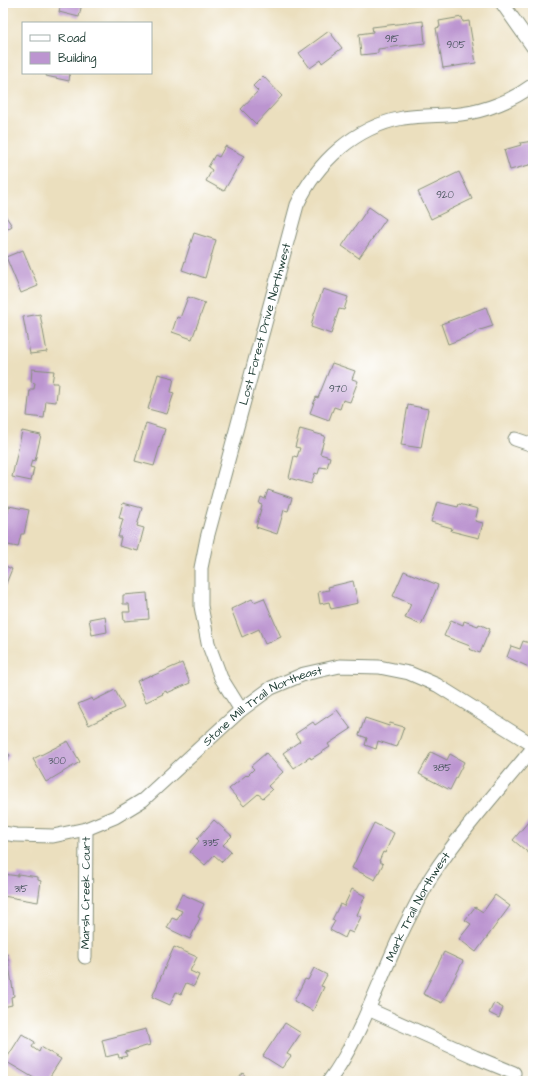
<svg xmlns="http://www.w3.org/2000/svg" width="536" height="1084" viewBox="0 0 536 1084" font-family="'Architects Daughter',sans-serif">
<style>
.building{fill:#bc95d0}
.lines{fill:none;stroke-linecap:round;stroke-linejoin:round}
.minor-casing{stroke:#858e79;stroke-width:15}
.minor{stroke:#fff;stroke-width:13}
.labels{text-anchor:middle;dominant-baseline:central;stroke-width:3.5;stroke-linejoin:round;paint-order:stroke}
.number-label{font-size:10px;fill:#46535b}
.street-label{font-size:12px;fill:#1f3d34;stroke:#fff}
</style>
<rect width="100%" height="100%" fill="#fff"/>
<filter id="ink" filterUnits="userSpaceOnUse"><feTurbulence type="fractalNoise" baseFrequency=".025" numOctaves="2"/><feDisplacementMap in="SourceGraphic" scale="8" xChannelSelector="R" yChannelSelector="G"/><feConvolveMatrix kernelMatrix="1 2 1 2 8 2 1 2 1" color-interpolation-filters="sRGB"/></filter>
<filter id="wash" filterUnits="userSpaceOnUse"><feTurbulence type="fractalNoise" baseFrequency=".012" numOctaves="4" result="noise"/><feDisplacementMap in="SourceGraphic" scale="16" xChannelSelector="R" yChannelSelector="G"/><feGaussianBlur stdDeviation="0.9" result="paint"/><feColorMatrix in="noise" values="0 0 0 0 0 0 0 0 0 0 0 0 0 0 0 0 0 1.4 0 .05"/><feComposite in="paint" operator="in"/></filter>
<g filter="url(#wash)">
<rect width="100%" height="100%" fill="#ebdfbe"/>
<g id="blocks">
<path class="building" d="M61,3H82L79,17L59,12Z
M462,17L463,22L469,21L476,63L443,68L436,28L440,27L439,21Z
M423,21L425,43L378,49V53L361,55L359,34L373,32L372,27Z
M329,31L342,48L322,63L321,60L310,68L299,53Z
M47,73H70L69,81L46,76Z
M263,76L282,96L256,124L241,109L258,91L253,86Z
M533,141V164L510,170L504,150L521,145L520,143Z
M225,146L244,156L224,191L206,181L212,170L208,167L215,155L219,157Z
M459,172L472,199L431,219L418,192Z
M369,207L386,219L359,258L342,246Z
M3,212L12,226L3,232Z
M194,233L216,240L205,278L182,270Z
M23,250L38,286L21,293L6,257Z
M323,289L348,297L344,310L339,309L331,334L311,327L314,314Z
M188,297L205,303L192,339L172,332L177,317L180,318Z
M486,307L493,326L477,331L472,335L448,344L441,324Z
M40,314L47,352L30,354L23,317Z
M332,363L355,371L352,379L358,381L350,402L343,400L340,409L334,407L329,420L310,413L316,397L318,398Z
M32,369L54,371L52,383H58L56,402L46,401L44,418L27,416L30,389H34L35,383L31,382Z
M158,374L174,378L171,392L174,393L167,414L148,409Z
M408,405L428,409L421,448L401,445Z
M146,423L165,429L154,466L135,461Z
M300,429L325,436L320,454L330,457L327,468L320,467L318,474L315,473L311,484L289,478L294,456L297,457L300,448L295,447Z
M22,431L41,435L35,461L32,460L30,467L34,468L31,481L12,477Z
M268,490L292,498L288,511L284,510L277,534L256,527L262,505L259,504L261,497L265,499Z
M437,502L458,507L459,504L478,509L475,521L483,523L479,538L451,531L452,528L431,522Z
M123,503L142,508L137,526L144,528L138,551L119,546L121,537H118L123,519L119,518Z
M9,506L29,510L24,534H21L18,547L3,544V516L4,513H8Z
M3,565L12,569L3,591Z
M404,571L438,585L421,625L405,618L411,604L393,596Z
M353,581L358,603L331,609L329,602L320,604L318,592L329,590L328,587Z
M147,593L149,619L124,621L123,612H130L129,604H123V595Z
M264,598L281,637L265,644L259,629L242,637L231,609L252,599L254,602Z
M105,616L107,632L92,635L89,619Z
M451,620L463,625L464,621L478,626L479,624L490,629L480,653L469,649L470,646L444,636Z
M523,641L533,644V669L507,657L511,646L520,649Z
M182,663L190,683L167,693L166,691L162,693L163,694L146,702L137,681L151,675L152,676Z
M115,690L124,708L89,725L78,704L92,698L93,701Z
M337,710L351,729L328,744L330,747L311,759L310,757L294,768L283,753L300,741L295,734L313,722L315,725Z
M365,718L389,726L390,723L404,727L397,747L378,741L376,749L365,745L367,738L359,735Z
M68,741L80,762L46,782L33,759Z
M3,750L10,755L3,766Z
M431,752L447,760L450,754L464,762L450,790L419,774Z
M266,753L283,772L268,786L272,790L263,798L258,794L244,806L229,789L246,775L247,776L254,769L251,766Z
M533,816V853L531,855L513,840Z
M214,820L232,836L223,845L231,852L222,862L214,855L205,865L190,852L199,841L197,839Z
M374,823L394,833L385,853L383,852L379,861L383,864L375,880L352,868Z
M3,874L18,876V874L38,877V880L41,881L38,902L3,896Z
M352,889L365,896L357,915L361,917L353,933L348,931L345,938L330,930L335,921L332,920L340,904L344,906Z
M182,894L204,904L198,917L200,918L190,939L167,928L172,918L177,920L182,911L175,908Z
M495,895L510,906L476,952L459,939L471,924L465,920L475,907L483,912Z
M174,947L197,957L190,971L199,975L194,986L186,983L181,994L176,992L170,1005L152,997Z
M444,952L463,961L442,1003L423,994Z
M3,954H7L14,996L11,997L12,1005L3,1007Z
M314,968L327,975L321,986L324,987L313,1011L294,1001L305,979L308,980Z
M494,1003L503,1008L499,1018L489,1013Z
M285,1023L301,1033L287,1054L291,1056L282,1068L263,1056Z
M146,1029L150,1045L125,1052L127,1056L119,1058L118,1054L106,1057L102,1040Z
M22,1034L35,1042L32,1047L39,1052L41,1047L61,1059L47,1081H39L5,1061Z
M243,1073L249,1081H233Z"/>
</g>
</g>
<g filter="url(#ink)">
<use href="#blocks" fill-opacity="0" stroke="#858e79" stroke-width="1"/>
<g class="lines">
<g class="minor-casing">
<g id="minor">
<path d="M502,3L533,47"/>
<path d="M515,439L533,445"/>
<path id="s1" d="M241,710L221,678L208,643L201,606V568L207,538L297,205C317,162 355,127 403,118C422,115 442,116 461,114C486,111 513,100 533,85"/>
<path id="s2" d="M3,833L16,835L53,836L86,829L115,817L143,800L241,710L271,688L304,674L340,666L379,667L409,673L437,685L533,745"/>
<path id="s3" d="M85,957L86,829"/>
<path d="M368,1009L475,1057L514,1073"/>
<path id="s4" d="M329,1081C364,1033 381,972 408,920C415,906 423,891 431,877C461,831 499,790 533,748"/>
</g>
</g>
<use href="#minor" class="minor"/>
</g>
</g>
<g class="labels">
<g class="number-label">
<text x="392" y="39">915</text>
<text x="456" y="45">905</text>
<text x="445" y="195">920</text>
<text x="338" y="389">970</text>
<text x="57" y="761">300</text>
<text x="442" y="768">385</text>
<text x="211" y="843">335</text>
<text x="21" y="889">315</text>
</g>
<g class="street-label">
<text stroke="none"><textPath href="#s1" startOffset="403">Lost Forest Drive Northwest</textPath></text>
<text stroke="none"><textPath href="#s2" startOffset="302">Stone Mill Trail Northeast</textPath></text>
<text stroke="none"><textPath href="#s3" startOffset="64">Marsh Creek Court</textPath></text>
<text stroke="none"><textPath href="#s4" startOffset="196">Mark Trail Northwest</textPath></text>
</g>
</g>
<rect width="536" height="1084" fill="none" stroke="#fff" stroke-width="16"/>
<rect x="22" y="22" width="130" height="52" fill="#ffffff" stroke="#a5b1ae"/>
<rect x="30" y="35" width="20" height="6" fill="#ffffff" stroke="#a5b1ae"/>
<text x="58" y="42" font-size="12" fill="#1f3d34">Road</text>
<rect x="30" y="52" width="20" height="12" fill="#bc95d0" stroke="#a5b1ae"/>
<text x="58" y="62" font-size="12" fill="#1f3d34">Building</text>
</svg>
